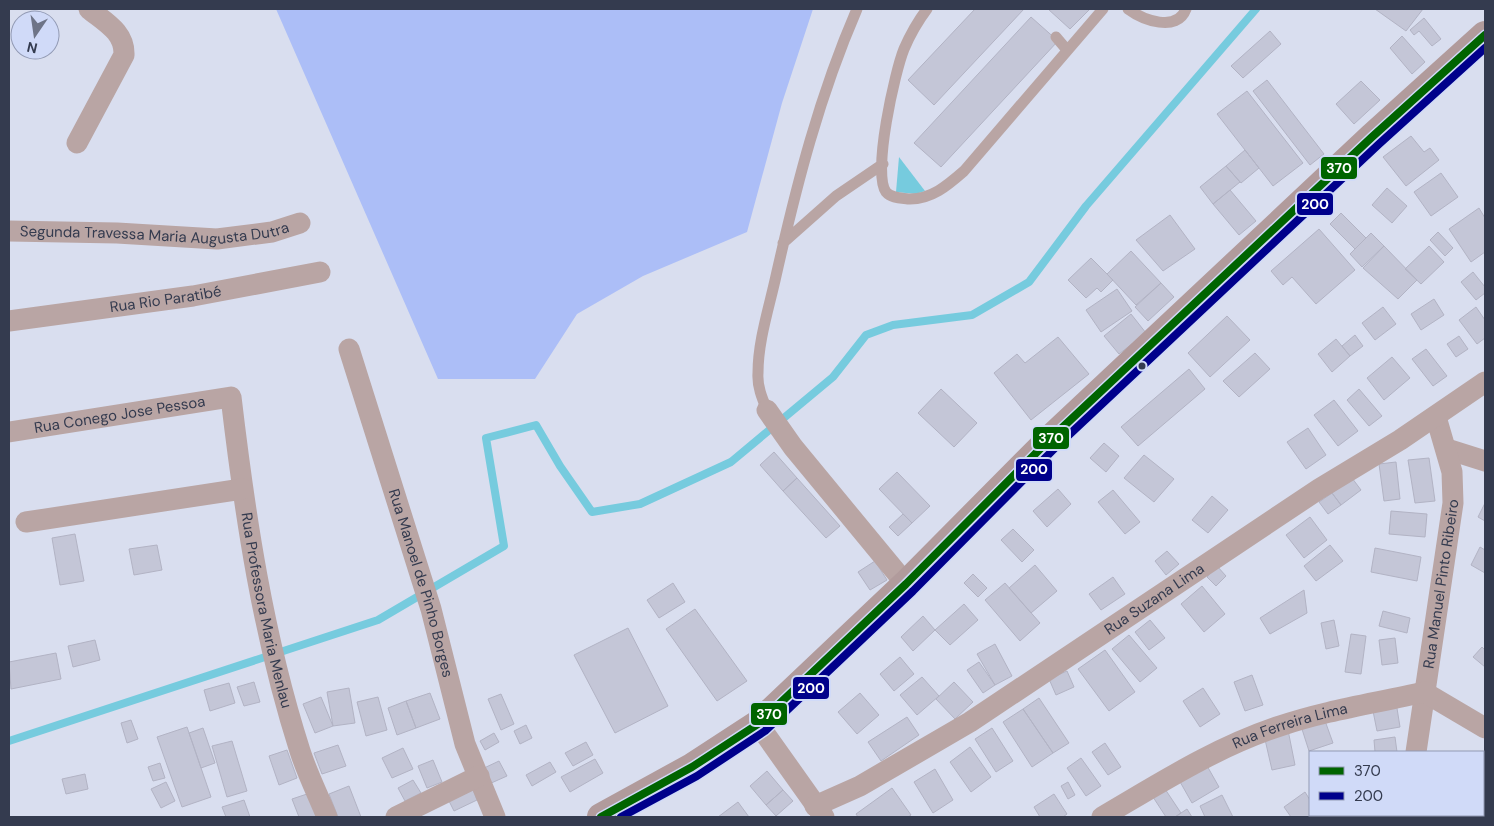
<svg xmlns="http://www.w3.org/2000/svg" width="1494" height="826" viewBox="0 0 1494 826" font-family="'DM Sans',sans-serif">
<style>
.forest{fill:#acbef7}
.water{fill:#76cbde}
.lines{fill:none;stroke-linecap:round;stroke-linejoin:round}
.stream{stroke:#76cbde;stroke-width:8}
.building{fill:#c4c6d7;stroke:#b2b3c4}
.service{stroke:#b9a5a4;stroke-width:11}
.minor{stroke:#b9a5a4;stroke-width:21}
.primary{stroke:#b19b9c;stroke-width:28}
.bus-1-casing{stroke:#d0daf8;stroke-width:11}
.bus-2-casing{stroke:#d0daf8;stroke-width:11}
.bus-1{stroke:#006400;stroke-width:8}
.bus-2{stroke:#00008b;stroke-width:8}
.bus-dot{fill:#343b4f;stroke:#d0daf8;stroke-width:2}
.labels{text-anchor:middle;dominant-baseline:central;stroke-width:4;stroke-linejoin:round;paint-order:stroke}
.street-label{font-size:15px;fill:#343b4f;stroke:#d0daf8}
.line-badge{stroke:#d0daf8;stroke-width:2}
.badge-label{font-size:14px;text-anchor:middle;font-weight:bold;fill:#fff}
</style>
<rect width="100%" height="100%" fill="#d9deef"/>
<path class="forest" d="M276,9H813L782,103L747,232L643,276L577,314L535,379H438Z"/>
<path class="water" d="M899,157L925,191L916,194L896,192Z"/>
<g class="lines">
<path class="stream" d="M9,741L378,620L504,546L486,438L536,425L560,466L592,512L640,504L731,462L833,377L866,335L893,325L972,315L1029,282L1086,206L1256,9"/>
</g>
<path class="building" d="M975,9H1024L934,105L908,80Z
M1048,9H1090L1070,29Z
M1375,9H1423L1406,31Z
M1031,17L1058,41L941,167L914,143Z
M1424,18L1441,39L1432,46L1419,31L1414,35L1410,30Z
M1270,31L1281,44L1243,78L1231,66Z
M1402,36L1425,62L1412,74L1390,48Z
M1267,80L1324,154L1310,165L1253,91Z
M1361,81L1380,100L1354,124L1336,104Z
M1247,91L1303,163L1273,186L1217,114Z
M1411,136L1424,152L1430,148L1439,160L1406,186L1383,157Z
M1245,150L1259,168L1241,183L1226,166Z
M1226,166L1240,182L1213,204L1200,187Z
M1441,173L1458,197L1431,216L1414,192Z
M1387,188L1407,206L1392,223L1372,205Z
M1230,190L1256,221L1239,235L1213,204Z
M1479,208L1485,218V252L1471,262L1449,229Z
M1341,213L1366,238L1355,249L1330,224Z
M1170,215L1195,249L1163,271L1136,240Z
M1319,229L1355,270L1316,304L1292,277L1283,285L1271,271Z
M1438,232L1453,248L1445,256L1430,240Z
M1371,233L1384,246L1362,267L1350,254Z
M1384,246L1417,280L1398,299L1363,268Z
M1429,246L1444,262L1421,284L1405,269Z
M1131,251L1161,283L1136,305L1107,274Z
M1091,258L1113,280L1101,292L1097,288L1086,298L1068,280Z
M1473,272L1485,287V293L1476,300L1461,282Z
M1161,283L1174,297L1148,321L1135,307Z
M1117,289L1132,311L1101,332L1086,310Z
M1434,299L1444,315L1421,330L1411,314Z
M1383,307L1396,324L1375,340L1362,323Z
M1476,307L1485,320V338L1477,344L1459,320Z
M1131,314L1146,333L1119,354L1104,336Z
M1227,316L1250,340L1210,377L1188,353Z
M1355,335L1363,346L1350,356L1342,346Z
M1459,336L1468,349L1456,357L1447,344Z
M1058,337L1089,374L1031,420L994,373L1017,354L1025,363Z
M1336,339L1350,356L1332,372L1318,354Z
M1426,349L1447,376L1433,386L1412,359Z
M1255,353L1270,369L1239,397L1223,381Z
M1392,357L1410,378L1384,400L1367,378Z
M1189,369L1205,389L1138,446L1121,427Z
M941,389L977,423L954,447L918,413Z
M1359,389L1382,416L1369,426L1347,400Z
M1334,400L1358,431L1338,446L1314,415Z
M1308,428L1326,455L1306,469L1287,442Z
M1104,443L1119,456L1106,472L1090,458Z
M774,452L797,478L783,491L760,465Z
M1144,455L1174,479L1154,502L1124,478Z
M1429,458L1435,501L1415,503L1408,460Z
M1396,462L1400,499L1384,501L1379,464Z
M897,472L930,506L912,523L879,489Z
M797,478L840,526L826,538L783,491Z
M1352,478L1361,490L1341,505L1332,493Z
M1058,489L1071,504L1047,527L1033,511Z
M1113,490L1140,522L1125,534L1098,502Z
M1332,493L1341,505L1328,514L1319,502Z
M1212,496L1228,510L1208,533L1192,520Z
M1485,503V521L1478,517Z
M1391,511L1427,514L1425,537L1389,534Z
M903,514L912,523L898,536L889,527Z
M1310,517L1327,540L1304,558L1286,535Z
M1013,529L1034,550L1022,562L1001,540Z
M75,534L84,581L60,585L52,538Z
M157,545L162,570L134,575L129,549Z
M1330,545L1343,561L1316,581L1304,566Z
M1480,547L1485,550V573L1471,565Z
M1375,548L1421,557L1417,581L1371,572Z
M1167,551L1179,564L1166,575L1155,561Z
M875,561L887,580L870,590L858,572Z
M1035,565L1057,591L1031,613L1009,588Z
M1217,566L1226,576L1216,586L1207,577Z
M973,574L987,588L978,597L964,583Z
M1113,577L1125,594L1101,610L1089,594Z
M673,583L685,602L659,618L647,600Z
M1005,583L1040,623L1020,641L985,600Z
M1202,586L1225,614L1204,632L1181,604Z
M1304,590L1307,613L1270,634L1260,618Z
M964,604L978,620L950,645L935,630Z
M695,609L747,681L717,701L666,629Z
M1383,611L1410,618L1407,633L1379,626Z
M923,616L935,630L913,651L901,637Z
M1150,620L1165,638L1149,650L1135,632Z
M1334,620L1339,646L1326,649L1321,623Z
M628,628L668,706L615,733L574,655Z
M1351,634L1366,636L1361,674L1345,672Z
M1129,635L1157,668L1140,682L1112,649Z
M1395,638L1398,663L1382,665L1379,640Z
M95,640L100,660L73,667L68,646Z
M995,644L1012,676L995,685L977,654Z
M1482,647L1485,650V667L1473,657Z
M1105,650L1135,692L1109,711L1078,669Z
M56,653L61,679L11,689L9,662Z
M900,657L914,674L894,691L880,674Z
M979,662L995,685L983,693L967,670Z
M1067,671L1074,687L1056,695L1049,679Z
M1252,675L1263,705L1245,711L1234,682Z
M922,677L939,696L917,715L900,695Z
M254,682L260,702L244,706L237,687Z
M954,682L973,702L955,719L936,699Z
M229,683L235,703L210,711L204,690Z
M349,688L355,723L333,726L327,692Z
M1203,688L1220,714L1200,727L1183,701Z
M430,693L440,719L416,728L406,701Z
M860,693L879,715L857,734L838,712Z
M501,694L514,724L501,730L488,699Z
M321,697L333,726L315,733L303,704Z
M378,697L387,730L366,736L357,702Z
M1039,698L1069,743L1053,753L1023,709Z
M406,701L416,728L397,735L388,708Z
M1396,702L1400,727L1377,731L1372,706Z
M1023,709L1053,753L1032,767L1003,722Z
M907,717L919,735L881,761L868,742Z
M1324,718L1333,743L1309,751L1301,726Z
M131,720L138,739L127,743L121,723Z
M526,725L532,738L520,744L514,731Z
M187,727L211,797L182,807L157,737Z
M203,728L215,763L201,768L189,733Z
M992,728L1013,761L996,772L975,739Z
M1288,730L1295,765L1272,770L1264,735Z
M494,733L499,742L485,750L480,741Z
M1395,737L1397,752H1375L1374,740Z
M232,741L247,791L227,797L212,746Z
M586,742L593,755L573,766L565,753Z
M1105,743L1121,767L1108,775L1092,752Z
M338,745L346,766L322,774L314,753Z
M970,747L991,777L971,792L950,762Z
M403,748L413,769L392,778L382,758Z
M287,750L297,778L279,785L269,756Z
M1081,758L1101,786L1086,796L1067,768Z
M595,759L603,773L570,792L561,777Z
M433,760L442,782L427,788L418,766Z
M499,761L507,776L489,784L482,769Z
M550,762L556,772L532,786L526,775Z
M160,763L165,778L153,781L148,767Z
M1206,764L1219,787L1192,803L1179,780Z
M935,769L953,800L933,813L914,782Z
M767,771L783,790L766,805L750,786Z
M85,774L88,789L66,794L62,779Z
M413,780L421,793L405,801L398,788Z
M166,782L175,801L161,808L151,789Z
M1068,782L1075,795L1068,799L1061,786Z
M349,786L361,817H338L329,794Z
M892,788L911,815L908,817H858L856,814Z
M1165,789L1181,813L1175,817H1166L1153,797Z
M473,790L477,800L454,811L449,801Z
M783,790L793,801L776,816L766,805Z
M1305,792L1310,800V815H1320L1322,817H1291L1284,807Z
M310,793L319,817H299L292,799Z
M1054,794L1067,814L1063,817H1040L1034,807Z
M1222,795L1233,817H1205L1200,806Z
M244,800L250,817H226L222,807Z
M738,802L749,817H718Z
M1187,809L1192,817H1175Z"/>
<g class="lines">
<path class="service" d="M927,9C918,21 910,35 904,49C895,71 872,173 886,192C891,198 901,198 908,199C931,200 948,185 964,171L1103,9
M1128,9C1143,20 1177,33 1186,9
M1056,37L1067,50
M783,243L836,196L883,164
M767,410C762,398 757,386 758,373C758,341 769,308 776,276C797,183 819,97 857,9"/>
<g class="minor">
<path d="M77,143L124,55C125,32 105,22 89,9"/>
<path id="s1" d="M9,231L117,233L217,239L272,232L300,223"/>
<path id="s2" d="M9,321L193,296L320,272"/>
<path id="s3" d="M349,349L431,609L465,744L495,817"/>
<path d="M767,410L793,447L906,584"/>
<path id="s4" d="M9,432L231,397C245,516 263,636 300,751C307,773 318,795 327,817"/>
<path d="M1447,449L1485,461"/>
<path d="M26,522L242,489"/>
<path d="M758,724L824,817"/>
<path id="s5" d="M1416,752L1453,503L1452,472L1436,417"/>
<path id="s6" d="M815,806L860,786L970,722L1319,489L1400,440L1485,382"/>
<path d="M396,817L479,776"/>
<path id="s7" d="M1102,817C1160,783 1216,747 1280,726C1327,710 1377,703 1424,692L1485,728"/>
<path d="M1410,817V815"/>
</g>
<path class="primary" d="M601,817L692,767L758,724L906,584L1048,441L1372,137L1485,35"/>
<g class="bus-1-casing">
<path id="bus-1" d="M601,817L692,767L758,724L906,584L1048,441L1372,137L1485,35"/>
</g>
<g class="bus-2-casing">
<path id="bus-2" d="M621,817L697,776L765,731L913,591L1055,448L1379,144L1485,48"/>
</g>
<use href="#bus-1" class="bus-1"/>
<use href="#bus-2" class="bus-2"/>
</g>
<circle class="bus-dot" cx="1142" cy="366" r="4.5"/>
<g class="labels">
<g class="street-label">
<text stroke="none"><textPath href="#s1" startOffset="146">Segunda Travessa Maria Augusta Dutra</textPath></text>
<text stroke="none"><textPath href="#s2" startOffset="158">Rua Rio Paratibé</textPath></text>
<text stroke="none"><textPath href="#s4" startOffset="112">Rua Conego Jose Pessoa</textPath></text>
<text stroke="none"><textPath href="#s3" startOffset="245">Rua Manoel de Pinho Borges</textPath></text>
<text stroke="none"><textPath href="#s5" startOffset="170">Rua Manuel Pinto Ribeiro</textPath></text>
<text stroke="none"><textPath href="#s6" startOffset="398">Rua Suzana Lima</textPath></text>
<text stroke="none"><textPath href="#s4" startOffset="441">Rua Professora Maria Menlau</textPath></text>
<text stroke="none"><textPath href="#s7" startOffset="210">Rua Ferreira Lima</textPath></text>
</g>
</g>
<g class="line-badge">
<rect x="1320" y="156" width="38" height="24" rx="5" fill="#006400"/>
<rect x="1296" y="192" width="38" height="24" rx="5" fill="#00008b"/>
<rect x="1032" y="426" width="38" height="24" rx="5" fill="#006400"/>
<rect x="1015" y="458" width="38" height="24" rx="5" fill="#00008b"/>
<rect x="792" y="676" width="38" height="24" rx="5" fill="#00008b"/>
<rect x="750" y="702" width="38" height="24" rx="5" fill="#006400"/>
</g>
<g class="badge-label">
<text x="1339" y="173">370</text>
<text x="1315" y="209">200</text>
<text x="1051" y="443">370</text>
<text x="1034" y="474">200</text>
<text x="811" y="693">200</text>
<text x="769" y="719">370</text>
</g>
<rect width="1494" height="826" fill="none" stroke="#343b4f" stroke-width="20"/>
<rect x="1309" y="751" width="175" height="65" fill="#d0daf8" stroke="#929ab4"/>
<rect x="1319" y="767" width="25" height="8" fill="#006400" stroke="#929ab4"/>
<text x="1354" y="776" font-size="15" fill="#343b4f">370</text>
<rect x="1319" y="792" width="25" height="8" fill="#00008b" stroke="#929ab4"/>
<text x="1354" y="801" font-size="15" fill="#343b4f">200</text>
<g transform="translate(35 35) rotate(193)"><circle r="24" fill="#d0daf8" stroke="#929ab4"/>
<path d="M0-4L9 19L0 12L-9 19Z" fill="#6e7487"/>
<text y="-8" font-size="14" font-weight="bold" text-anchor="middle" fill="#343b4f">N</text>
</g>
</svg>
